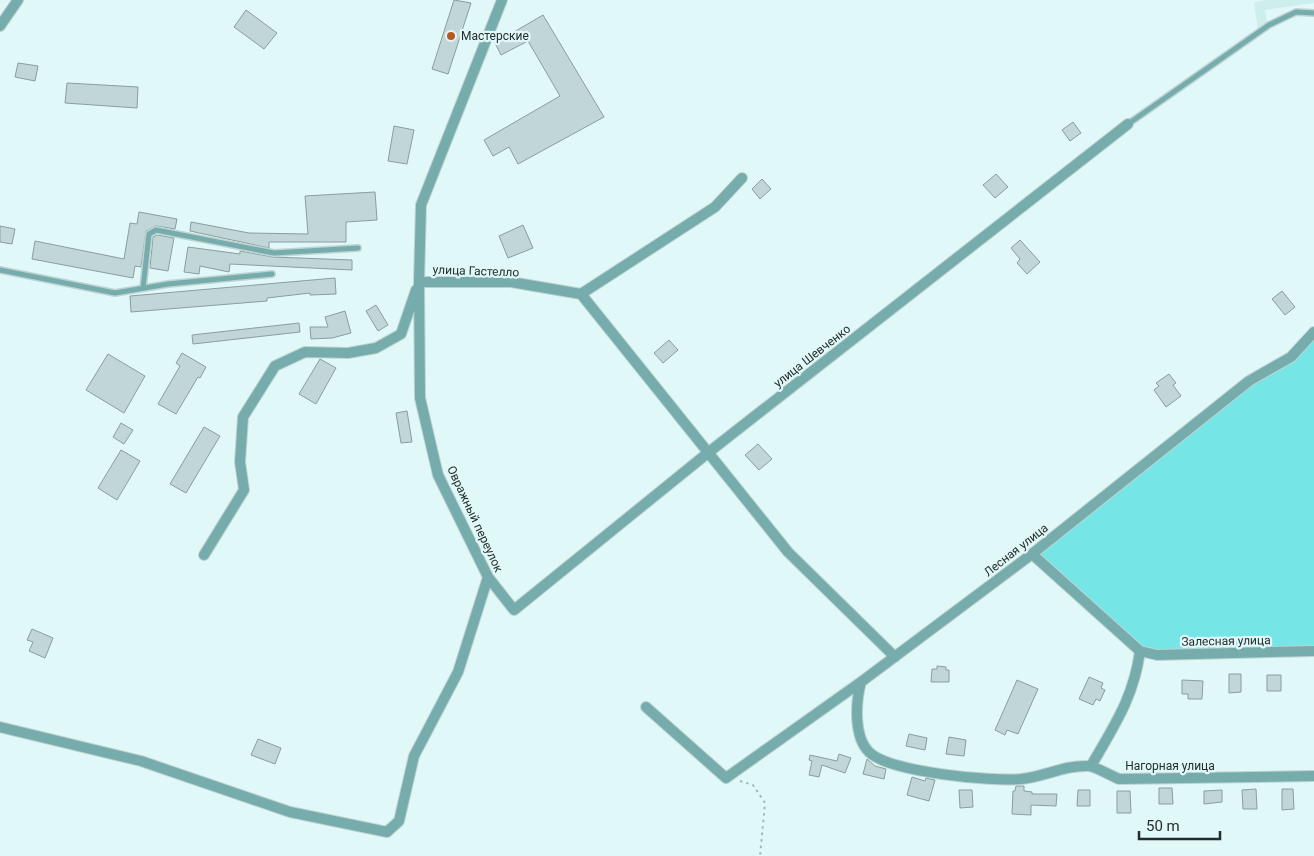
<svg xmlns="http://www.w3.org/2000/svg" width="1314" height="856" viewBox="0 0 1314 856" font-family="Roboto,sans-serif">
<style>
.built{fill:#ceeeee}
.green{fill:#75e5e6}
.building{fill:#c1d7d7;stroke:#899e9e}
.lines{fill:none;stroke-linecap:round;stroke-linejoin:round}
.service-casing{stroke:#bfd3d3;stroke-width:8}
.minor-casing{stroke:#bfd3d3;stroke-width:12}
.path{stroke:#a5b8b8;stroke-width:2;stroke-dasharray:2.5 4;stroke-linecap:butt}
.service{stroke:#76acac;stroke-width:5}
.minor{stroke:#76acac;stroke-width:10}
.poi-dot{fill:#bb5820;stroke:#e1f8f8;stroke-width:2}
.labels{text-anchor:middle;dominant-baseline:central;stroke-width:4.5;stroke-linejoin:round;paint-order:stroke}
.poi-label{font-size:12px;fill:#242d2d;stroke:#e1f8f8;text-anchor:start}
.street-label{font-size:12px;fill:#242d2d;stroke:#e1f8f8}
</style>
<rect width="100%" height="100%" fill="#e1f8f8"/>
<path class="built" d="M1267,0H1314V3L1265,10L1268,30L1258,31L1254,2Z"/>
<path class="green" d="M1314,332V651H1140L1032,554L1248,381L1291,357Z"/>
<path class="building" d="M454,0L471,3L448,74L432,69Z
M246,10L277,33L264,49L234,27Z
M543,15L604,117L518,164L509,147L493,156L484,140L560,96L528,41L501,55L495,43Z
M18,63L38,66L35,81L15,77Z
M67,83L138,87L137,108L65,103Z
M1073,122L1081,133L1070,141L1062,130Z
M394,126L414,130L407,164L388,161Z
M996,174L1008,187L995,198L983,185Z
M762,179L771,189L760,199L752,189Z
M375,192L377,220L346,222V242H269V248L190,231L191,222L249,233L308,234L305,196Z
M139,212L177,219L175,229L156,226L146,231L141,267L135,266L133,278L32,259L35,241L124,259L130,223L137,224Z
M523,225L533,248L508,258L499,236Z
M0,226L15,229L12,244L0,242Z
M157,235L174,238L168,271L150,268L153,237Z
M1020,240L1040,262L1027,274L1017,263L1020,259L1011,248Z
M188,247L240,254V251L273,257L352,260V270L230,264L229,272L200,266L199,274L184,272Z
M335,278L336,294L310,295V293L267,298V301L131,312L130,296Z
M1282,291L1295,307L1285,315L1272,299Z
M376,305L388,325L378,331L366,311Z
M345,311L351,333L332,338L311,339L310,327H328L325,317Z
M299,323L300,332L193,344L192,335Z
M669,340L678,350L663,363L654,353Z
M182,353L206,367L200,378L198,377L176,414L158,404L180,366L176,363Z
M108,354L145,376L124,413L86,390Z
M320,359L336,368L316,404L299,394Z
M1169,374L1176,383L1173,385L1181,396L1166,407L1154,390L1159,386L1156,383Z
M407,411L412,442L401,443L396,413Z
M121,423L133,430L124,444L113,437Z
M204,427L220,436L186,493L170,484Z
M758,444L772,459L759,470L745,455Z
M121,450L140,461L117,500L98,488Z
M32,629L53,638L45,658L29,651L33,642L27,640Z
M937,666L946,667V670H949V682H931L932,669H937Z
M1229,674H1241V692L1229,693Z
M1267,675H1281V691H1267Z
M1089,677L1103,683L1101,688L1105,690L1100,701L1096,699L1093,705L1079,699Z
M1017,680L1038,689L1018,734L1007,730L1005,735L995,730Z
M1182,680L1203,681L1202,699H1188V694H1182Z
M909,734L927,738L925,750L906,746Z
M949,737L966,740L964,756L946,754Z
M258,739L281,748L275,764L251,755Z
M839,754L851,758L845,773L822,765L819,777L809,775L812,761L809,760L810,755L837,761Z
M867,759L875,766L886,769L884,779L863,774Z
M912,777L925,781L926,778L935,780L929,801L907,795Z
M1016,786H1024V791L1032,792V794H1057L1056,806L1031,805V815L1012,814L1013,791H1015Z
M1159,788H1172L1173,804H1159Z
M1256,789L1257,809H1243L1242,790Z
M1282,789H1293L1294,809L1282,810Z
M959,790H972L973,807L960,808Z
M1078,790H1090V806H1077Z
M1222,790V802L1204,804V791Z
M1117,791H1130L1131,813H1117Z"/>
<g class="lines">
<g class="service-casing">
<path id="service" d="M1128,124L1269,25L1296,12L1314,13
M0,270L115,293L168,284L272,274
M143,288L149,234L156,230L274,253L358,248"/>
</g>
<g class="minor-casing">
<path id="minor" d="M502,0L421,205L419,282L420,398L438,475L488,577L514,610L709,452L1128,124
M0,26L18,0
M419,282H511L581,294L715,207L742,178
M581,294L788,552L895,657
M1032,554L1140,651L1157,655L1314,651
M204,555L244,490L240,462L243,417L275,366L305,352L348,353L376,348L401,334L416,290
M861,682C856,701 853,736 869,752C889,772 992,782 1021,779C1044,777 1064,765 1088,766C1095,766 1111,776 1119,779L1314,776
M646,707L726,778L861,682L1032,554L1249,381L1291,357L1314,332
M0,727L141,761L290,812L387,832L399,821L414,756L458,672L488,577
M1091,766C1114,726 1134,697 1140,651"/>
</g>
<path class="path" d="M740,781L753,785L765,803L760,856"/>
<use href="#service" class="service"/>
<use href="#minor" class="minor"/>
</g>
<circle class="poi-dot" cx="451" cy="36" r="5"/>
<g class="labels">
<g class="poi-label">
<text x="461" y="36">Мастерские</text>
</g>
<g class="street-label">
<text transform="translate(476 271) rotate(2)">улица Гастелло</text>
<text transform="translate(812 356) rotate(-38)">улица Шевченко</text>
<text transform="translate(475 519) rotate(65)">Овражный переулок</text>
<text transform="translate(1016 550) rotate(-38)">Лесная улица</text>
<text transform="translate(1226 641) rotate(-1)">Залесная улица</text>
<text x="1170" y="766">Нагорная улица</text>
</g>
</g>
<path d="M1139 831v8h81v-8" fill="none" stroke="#242d2d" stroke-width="2.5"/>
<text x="1146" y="831" font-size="15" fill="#242d2d" stroke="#e1f8f8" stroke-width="4" paint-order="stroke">50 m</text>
</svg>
